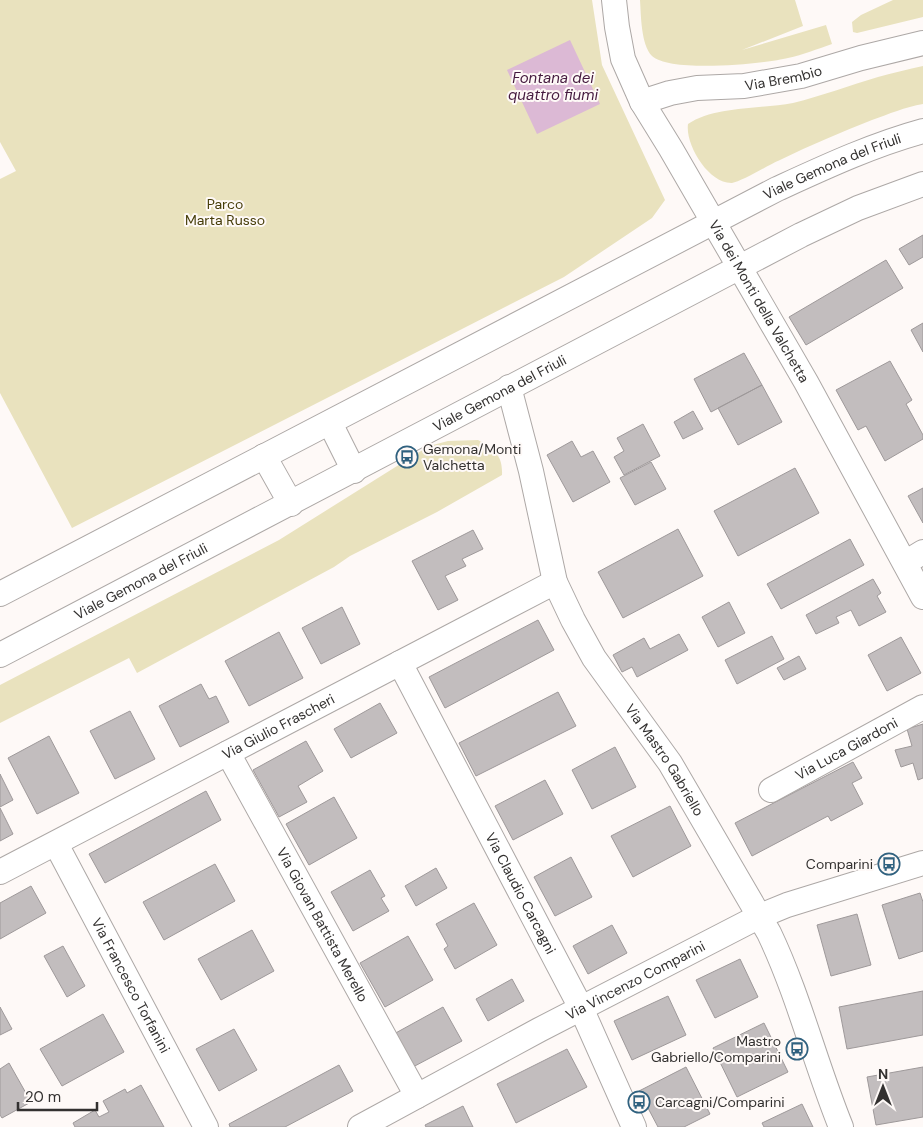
<svg xmlns="http://www.w3.org/2000/svg" width="923" height="1127" viewBox="0 0 923 1127" font-family="'DM Sans',sans-serif">
<style>
.green{fill:#e9e2be}
.water{fill:#dcb9d5}
.building{fill:#c2bdbe;stroke:#9e999a}
.lines{fill:none;stroke-linecap:round;stroke-linejoin:round}
.street-casing{stroke:#ada8a6;stroke-width:26}
.street{stroke:#fff;stroke-width:24}
.labels{text-anchor:middle;dominant-baseline:central;stroke-width:4;stroke-linejoin:round;paint-order:stroke}
.street-label{font-size:14px;fill:#333130;stroke:#fef9f7}
.park-label{font-size:14px;fill:#463d09;stroke:#fef9f7}
.poi-label{font-size:14px;fill:#333130;stroke:#fef9f7;text-anchor:start}
.water-label{font-size:15px;font-style:italic;fill:#451a3f;stroke:#fef9f7}
</style>
<rect width="100%" height="100%" fill="#fef9f7"/>
<path class="green" d="M0,0H592L602,65L665,200L652,218L564,277L72,528L0,393V179L16,171L0,142Z
M640,0H795L803,26L742,50L826,25L832,44C817,49 803,55 788,58C763,64 670,73 652,56C641,45 641,15 640,0Z
M893,0H923V17L857,33L853,32L852,22L861,15Z
M923,66V104C905,107 889,114 872,120C841,132 811,145 780,160C770,164 741,182 732,183C709,184 685,145 688,124C715,106 761,109 793,103C822,96 850,85 878,77C893,73 908,69 923,66Z
M478,440C494,449 503,455 502,475L437,512L350,556L334,567L137,673L129,658L0,723V685L279,540L429,446L448,441Z"/>
<path class="water" d="M570,40L600,104L537,134L507,70Z"/>
<path class="building" d="M923,235V257L909,265L899,249Z
M886,260L903,288L806,345L789,317Z
M923,323V352L911,330Z
M744,353L762,385L711,412L694,379Z
M890,361L912,400L906,404L923,435V439L885,461L866,426L858,430L836,390Z
M762,385L782,422L738,445L718,408Z
M693,411L703,429L683,439L674,422Z
M643,424L660,456L624,475L614,457L624,451L617,438Z
M572,441L581,457L593,451L610,482L573,502L547,455Z
M651,462L666,489L635,505L620,478Z
M795,468L819,513L738,556L714,511Z
M923,488V523L908,496Z
M678,529L703,576L623,618L598,572Z
M473,530L483,549L462,559L466,566L445,576L458,600L438,610L412,561Z
M850,539L864,565L781,609L767,584Z
M873,579L881,593L877,596L886,612L859,626L851,610L836,617L839,623L816,634L806,615Z
M729,602L745,633L718,647L702,617Z
M342,607L360,644L321,664L302,628Z
M538,620L554,650L445,708L429,677Z
M279,632L303,678L249,706L225,661Z
M679,634L688,650L637,677L632,667L622,672L613,655L644,638L650,649Z
M772,636L784,659L737,684L725,660Z
M901,637L921,673L887,691L868,655Z
M799,656L806,669L784,680L777,668Z
M201,684L209,699L216,696L229,722L180,747L159,706Z
M558,692L576,726L476,776L459,743Z
M380,703L397,733L351,758L334,729Z
M130,711L155,759L115,779L90,731Z
M923,724V778L918,780L913,763L901,767L895,750L912,746L907,729Z
M49,736L79,793L37,814L8,758Z
M306,741L323,771L298,786L307,802L279,817L253,770Z
M615,747L636,787L592,809L572,770Z
M853,762L862,778L852,783L863,804L831,821L828,816L752,856L735,823Z
M0,774L13,800L0,807Z
M545,780L563,814L513,840L495,806Z
M206,791L221,820L105,883L89,854Z
M334,797L357,838L309,865L286,824Z
M670,806L691,846L633,877L611,836Z
M0,808L13,834L0,841Z
M571,857L592,897L555,916L534,877Z
M215,864L235,901L164,940L143,902Z
M436,868L447,888L416,906L405,886Z
M370,870L385,896L381,898L389,911L353,931L331,892Z
M31,886L46,913L0,939V903Z
M920,893L923,902V951L899,959L882,905Z
M474,903L497,945L455,969L444,949L448,946L436,924Z
M857,914L871,965L831,976L817,925Z
M612,925L627,953L588,974L573,946Z
M252,930L274,971L221,1000L198,959Z
M408,936L433,980L385,1007L360,963Z
M63,946L85,986L67,997L44,956Z
M740,959L758,997L715,1018L696,980Z
M512,979L524,1001L488,1021L476,999Z
M923,991V1035L847,1049L839,1007Z
M668,996L686,1035L632,1060L614,1021Z
M0,1007L12,1029L0,1035Z
M443,1007L462,1041L411,1068L392,1035Z
M103,1014L124,1052L62,1086L40,1049Z
M764,1023L788,1072L737,1097L713,1048Z
M234,1029L257,1070L219,1091L196,1049Z
M567,1049L587,1087L516,1123L497,1084Z
M9,1063L31,1102L2,1118L0,1115V1069Z
M339,1065L353,1091L285,1127H230L229,1124Z
M686,1067L710,1114L684,1127H658L639,1091Z
M923,1067V1117L876,1125L867,1077Z
M141,1085L164,1127H75L73,1123L95,1110L99,1117L109,1112L103,1101L125,1089L127,1093Z
M802,1104L813,1127H764L762,1123Z
M463,1106L473,1127H426L425,1125Z"/>
<g class="lines">
<g class="street-casing">
<g id="street">
<path id="s1" d="M614,0L617,27L623,59L642,102L671,149L806,382L923,597"/>
<path id="s2" d="M642,102L670,93L697,88L744,86L801,76L861,58L923,43"/>
<path id="s3" d="M509,387L531,471L555,582L573,620L594,658L670,763L769,933C799,996 815,1063 841,1127"/>
<path d="M330,423L354,471"/>
<path d="M264,456L291,504"/>
<path d="M905,563L923,552"/>
<path id="s4" d="M0,594L777,189C825,167 872,145 923,131"/>
<path id="s5" d="M0,655L801,235L858,208L923,184"/>
<path id="s6" d="M400,663L581,1008L634,1127"/>
<path id="s7" d="M228,753L417,1096"/>
<path id="s8" d="M771,790L923,707"/>
<path id="s9" d="M56,844L206,1127"/>
<path id="s10" d="M0,872L555,582"/>
<path id="s11" d="M360,1127L539,1030L758,917L787,905L923,863"/>
</g>
</g>
<use href="#street" class="street"/>
</g>
<defs>
<g id="bus-ring" transform="scale(1.125)"><circle r="9.5" fill="#fef9f7" stroke="#30617f" stroke-width="1.5"/><path d="M-5-6H5V4H4V6H2V4H-2V6H-4V4H-5ZM-3.5-4V0h7V-4ZM-3.5 1.2v1.5H-2V1.2ZM2 1.2v1.5H3.5V1.2Z" fill="#30617f"/></g>
</defs>
<g fill-rule="evenodd">
<use href="#bus-ring" x="407" y="457"/>
<use href="#bus-ring" x="889" y="864"/>
<use href="#bus-ring" x="797" y="1049"/>
<use href="#bus-ring" x="639" y="1102"/>
</g>
<g class="labels">
<g class="street-label">
<text stroke="none"><textPath href="#s2" startOffset="144">Via Brembio</textPath></text>
<text stroke="none"><textPath href="#s4" startOffset="936">Viale Gemona del Friuli</textPath></text>
<text stroke="none"><textPath href="#s1" startOffset="338">Via dei Monti della Valchetta</textPath></text>
<text stroke="none"><textPath href="#s5" startOffset="564">Viale Gemona del Friuli</textPath></text>
<text stroke="none"><textPath href="#s5" startOffset="159">Viale Gemona del Friuli</textPath></text>
<text stroke="none"><textPath href="#s10" startOffset="314">Via Giulio Frascheri</textPath></text>
<text stroke="none"><textPath href="#s8" startOffset="86">Via Luca Giardoni</textPath></text>
<text stroke="none"><textPath href="#s3" startOffset="410">Via Mastro Gabriello</textPath></text>
<text stroke="none"><textPath href="#s6" startOffset="260">Via Claudio Carcagni</textPath></text>
<text stroke="none"><textPath href="#s7" startOffset="196">Via Giovan Battista Merello</textPath></text>
<text stroke="none"><textPath href="#s11" startOffset="312">Via Vincenzo Comparini</textPath></text>
<text stroke="none"><textPath href="#s9" startOffset="160">Via Francesco Torfanini</textPath></text>
</g>
<g class="park-label">
<text x="225" y="204">Parco<tspan x="225" dy="16">Marta Russo</tspan></text>
</g>
<g class="poi-label">
<text x="423" y="449">Gemona/Monti<tspan x="423" dy="16">Valchetta</tspan></text>
<text x="873" y="864" text-anchor="end">Comparini</text>
<text x="781" y="1041" text-anchor="end">Mastro<tspan x="781" dy="16">Gabriello/Comparini</tspan></text>
<text x="655" y="1102">Carcagni/Comparini</text>
</g>
<g class="water-label">
<text x="553" y="78">Fontana dei<tspan x="553" dy="17">quattro fiumi</tspan></text>
</g>
</g>
<g transform="translate(883 1087)" stroke="#fef9f7" stroke-width="4" paint-order="stroke">
<path d="M0-4L9 19L0 12L-9 19Z" fill="#333130"/>
<text y="-8" font-size="14" font-weight="bold" text-anchor="middle" fill="#333130">N</text>
</g>
<path d="M18 1102v8h79v-8" fill="none" stroke="#333130" stroke-width="2.5"/>
<text x="25" y="1102" font-size="15" fill="#333130" stroke="#fef9f7" stroke-width="4" paint-order="stroke">20 m</text>
</svg>
